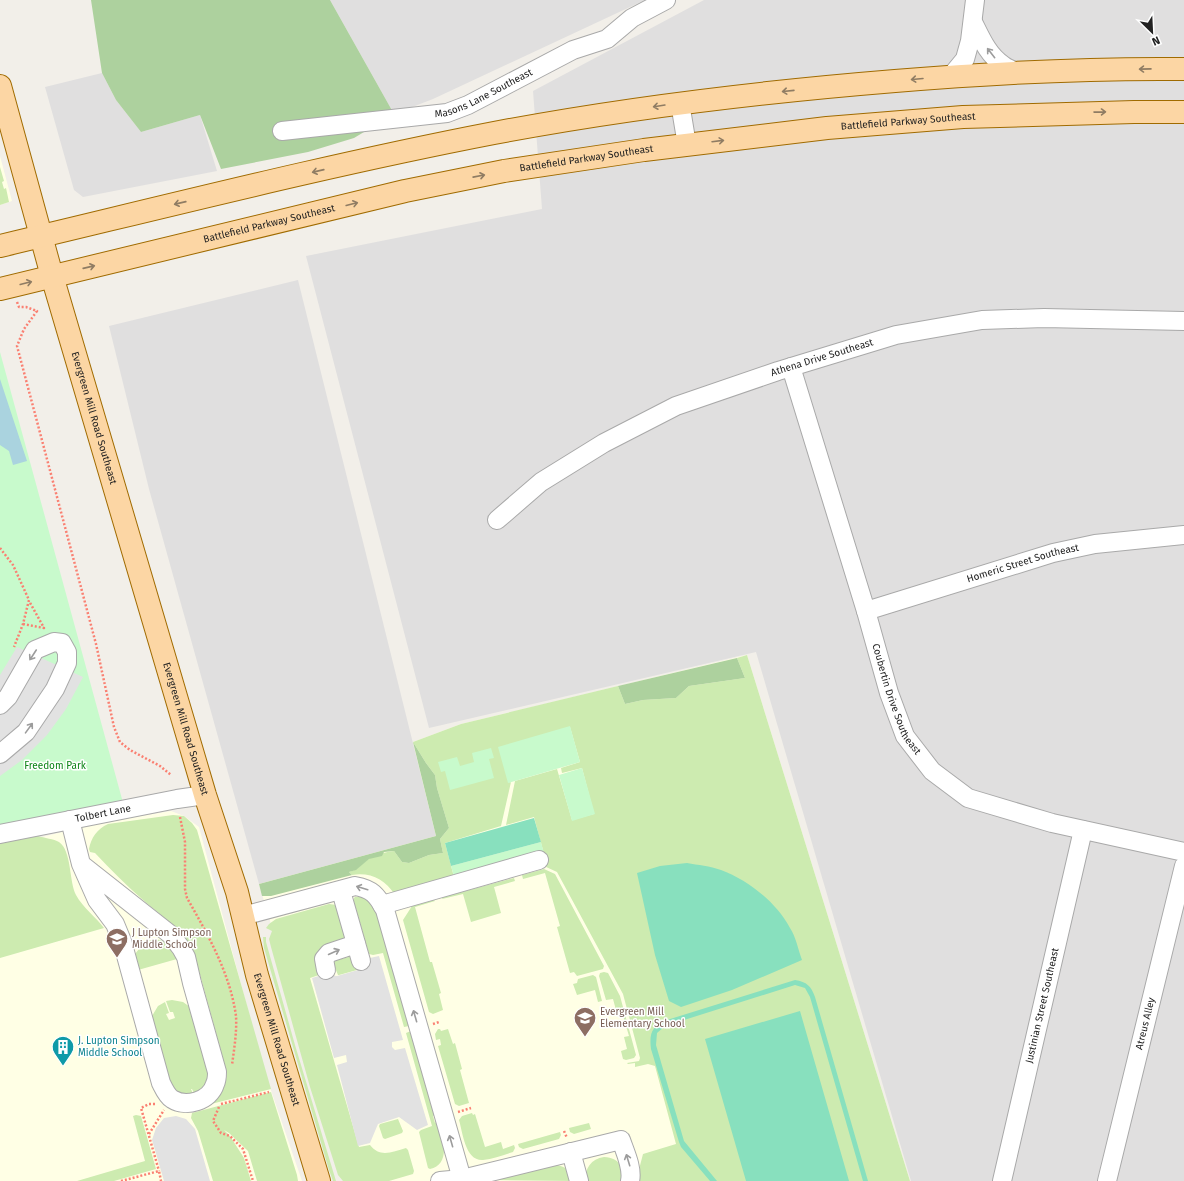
<svg xmlns="http://www.w3.org/2000/svg" width="1184" height="1181" viewBox="0 0 1184 1181" font-family="'Fira Sans',sans-serif">
<style>
.residential{fill:#e0dfdf}
.education{fill:#ffffe5}
.grass{fill:#cdebb0}
.forest{fill:#add19e}
.park{fill:#c8facc}
.pitch{fill:#88e0be}
.parking{fill:#e2e2e2}
.water{fill:#aad3df}
.lines{fill:none;stroke-linecap:round;stroke-linejoin:round}
.minor-casing{stroke:#a9a9a9;stroke-width:20}
.major-casing{stroke:#a06b00;stroke-width:24}
.path{stroke:#fa8072;stroke-width:2.5;stroke-dasharray:2 2;stroke-linecap:butt}
.minor{stroke:#fff;stroke-width:18}
.major{stroke:#fcd6a4;stroke-width:22}
.oneway{stroke:#9c9c9c}
.oneway2{stroke:#8f7c63}
.labels{text-anchor:middle;dominant-baseline:central;stroke-width:3;stroke-linejoin:round;paint-order:stroke}
.street-label{font-size:10px;fill:#222;stroke:#fff}
.park-label{font-size:10px;fill:#0c8416;stroke:#fff}
.education-label{font-size:10px;fill:#785e54;stroke:#fff;text-anchor:start}
.culture-label{font-size:10px;fill:#0d838f;stroke:#fff;text-anchor:start}
</style>
<rect width="100%" height="100%" fill="#f2efe9"/>
<path class="residential" d="M330,0H645L433,99L394,114Z
M704,0H1184V1181H911L756,652L429,728L306,256L542,209L533,91Z
M102,73L116,100L141,132L200,115L217,171L83,197L74,190L45,87Z
M298,280L436,836L259,884L149,489L109,326Z"/>
<path class="education" d="M0,156L12,201L0,205Z
M747,655L910,1181H348L259,884L436,836L413,742L461,724Z
M171,811L184,816L199,827L264,1070L302,1181H0V847L104,822Z"/>
<path class="grass" d="M0,167L4,181L2,182L4,189L6,188L9,202L0,205Z
M747,655L910,1181H636L643,1154L676,1144L655,1066L648,1064L635,1067V1063L628,1064L627,1063L639,1061L640,1058L623,994L557,872L544,866L547,865L534,817L506,825L515,781L557,769L572,820L594,814L582,768L562,773L561,768L580,762L570,727L509,783L511,782L501,826L445,843L454,877L395,895C385,879 370,872 352,875L349,872C358,870 362,863 370,858C377,854 385,852 394,851L402,862L409,863L429,855L443,853L440,839L449,828L437,788L435,775L426,763L413,742L461,724L618,686L625,704L643,700L676,698L689,686L745,678L737,658Z
M173,815L184,816L192,823L197,830L271,1089L211,1104C221,1096 226,1086 227,1073L193,949C180,928 160,915 142,899C126,885 110,869 95,853L90,852L89,849C91,838 97,829 108,824Z
M38,836C44,838 54,839 59,842C72,851 69,882 76,895C83,908 96,917 104,928L0,958V843Z
M544,869L555,874L604,966L603,969L577,976L574,972L570,973L557,927L560,926L545,873L523,879L522,875Z
M514,878L515,881L494,887L501,913L471,922L463,894L442,899L443,897Z
M355,897H362L374,904L388,950H387L389,956H390L409,1026L404,1027L383,953L373,955L369,954L354,902V898Z
M434,900L435,901L415,907L430,962H432L441,993L439,994L443,1010L433,1014L429,1012L403,920L412,906Z
M329,904L337,905L348,935L321,973L319,975L310,978L359,1147L370,1145C380,1158 392,1152 406,1148L408,1150L414,1171L413,1174L389,1181H343L338,1175L310,1087L271,947L269,939L272,931L266,928L269,924L276,919Z
M263,937H266V942L295,1045L336,1181H333L329,1170L264,948Z
M151,940C169,938 169,945 177,959L138,970L135,954L143,944Z
M352,956L357,970L339,975H338L333,963L334,961Z
M604,972L608,973L620,996L636,1055L634,1058L626,1060L623,1059L621,1051L627,1049L624,1037L629,1036L621,1009L616,1010L613,999L606,1000L599,976L600,973Z
M593,975L596,977L602,1001L598,1002L595,990L577,995L573,984L577,983L578,979Z
M172,1000L183,1002L190,1007L208,1061L210,1082L195,1095L192,1089H191L194,1096L172,1092L152,1016L158,1006L165,1002L169,1013L166,1014L169,1020L175,1018L173,1012H170L166,1001Z
M438,1029H440L441,1031L448,1029L453,1044L455,1043L462,1069L460,1070L469,1103L459,1106L455,1104L438,1046L441,1045L440,1039L436,1040L435,1034Z
M411,1031L435,1115L433,1116L435,1123L436,1122L444,1150C444,1159 440,1167 430,1169L428,1168L419,1132L421,1130L432,1126L406,1033Z
M271,1092L297,1175L298,1181H257L248,1151L229,1133L224,1130L230,1136L244,1158L251,1181H213L198,1131L191,1118L192,1113Z
M472,1113L473,1115L475,1114L485,1147L501,1142L503,1149L514,1145L515,1148L513,1152C503,1155 493,1159 483,1160C465,1161 463,1133 459,1120L462,1116Z
M136,1115L141,1116L156,1169L114,1181H77L145,1161L133,1116Z
M398,1119L403,1131L402,1133L385,1139L383,1138L379,1126L380,1124Z
M589,1123L591,1129L574,1134L570,1132L569,1128Z
M560,1132L561,1135L559,1139L523,1149L519,1147L518,1144Z
M604,1157C621,1158 621,1167 625,1181H585C585,1168 591,1159 604,1157Z
M555,1165C566,1166 570,1171 574,1181L496,1180Z"/>
<path class="forest" d="M91,0H330L394,114L354,138L308,152L221,169L200,115L141,132L116,100L102,73Z
M737,658L745,678L689,686L676,698L643,700L625,704L618,686Z
M413,742L426,763L435,775L437,788L449,828L440,839L443,853L429,855L409,863L402,862L394,851L384,852L382,856L369,859L356,870L349,872L352,875L271,896H262L259,884L436,836Z"/>
<path class="park" d="M0,352L125,810L0,834Z
M570,726L580,762L508,783L498,747Z
M491,748L494,758L489,759L494,778L450,790L445,771L441,772L438,762L457,757L460,766L474,762L472,753Z
M582,768L595,814L572,821L559,775Z
M541,842L547,865L458,890L451,866Z"/>
<path class="pitch" d="M534,818L541,842L451,866L445,843Z
M687,863C698,865 710,866 721,870C748,880 776,902 790,928C796,937 798,949 802,960L732,990L681,1007L669,1001L655,955L637,873L660,866Z
M795,980C807,982 811,986 815,997L868,1181H863L810,997L805,988L795,985L665,1026L657,1033L656,1045L684,1141L717,1181H710L681,1147L679,1142L651,1049C649,1033 652,1026 667,1020Z
M800,1011L849,1181H746L705,1039Z"/>
<path class="parking" d="M17,647L83,677L66,709L47,735L22,760L0,776V675Z
M379,956L403,1040L392,1042V1047L395,1050L405,1048L428,1125L417,1130L399,1117L378,1124L370,1143L358,1146L337,1065L347,1062L346,1055L334,1058L312,978L322,975L337,976L358,970L356,961Z
M176,1116L186,1119L195,1129L210,1181H164L152,1140L156,1128L164,1118Z"/>
<path class="water" d="M0,379L27,461L13,465L9,451L0,445Z"/>
<g class="lines">
<g class="minor-casing">
<g id="minor">
<path d="M973,22C981,38 988,55 1003,65C1008,69 1014,71 1020,73"/>
<path d="M951,76L965,59L970,41L975,0"/>
<path d="M680,103L687,145"/>
<path id="s1" d="M282,131L447,113L468,105L573,50L607,39L632,18L666,0"/>
<path id="s2" d="M791,367L866,611L889,693L905,736L932,771L968,798L1052,823L1184,852"/>
<path id="s3" d="M497,520L541,482L604,443L676,406L778,371L896,335L982,320L1044,318L1184,321"/>
<path id="s4" d="M866,611L1053,553L1095,544L1184,535"/>
<path d="M0,705L8,697L35,650L54,642L62,643L67,652V663L55,689L26,732L0,754"/>
<path d="M70,820L81,864L97,900L115,924L122,941L161,1083C164,1089 167,1096 172,1099C186,1108 210,1101 215,1084C217,1080 217,1076 217,1072L192,983L186,957L181,948L171,935L81,864"/>
<path id="s5" d="M0,834L177,799L205,795"/>
<path d="M341,891L361,961"/>
<path d="M382,905L539,860"/>
<path d="M243,916L355,886C372,889 377,895 385,910L462,1179"/>
<path d="M326,970L324,959L329,953L356,944"/>
<path d="M571,1152L579,1181"/>
<path d="M440,1181L462,1179L621,1140C625,1152 633,1168 630,1181"/>
<path id="s6" d="M1002,1181L1083,830"/>
<path id="s7" d="M1107,1181L1184,866"/>
</g>
</g>
<g class="major-casing">
<g id="major">
<path id="s8" d="M0,86L52,276L205,795L237,892L257,975L319,1181"/>
<path d="M0,246C164,207 328,165 494,133C626,108 760,92 895,81C991,73 1088,68 1184,69"/>
<path id="s9" d="M0,289L405,191L504,171L644,150L827,128L963,117L1134,112H1184"/>
</g>
</g>
<path class="path" d="M17,302L19,307H26L37,311L24,329L17,346L96,644L114,727L120,742L130,750L160,766L171,775
M0,548L13,565L29,600L23,624L14,647
M23,624L44,628L29,601
M180,817L185,842V889L187,898C208,935 230,973 236,1016C237,1032 234,1050 232,1065
M433,1024L439,1022
M155,1104H149L141,1108L159,1171
M221,1104L269,1092
M219,1107L213,1121L221,1133L230,1136L243,1149L253,1181
M458,1112L471,1108
M564,1131L567,1138
M149,1134L164,1110
M121,1181L159,1171L161,1181"/>
<use href="#minor" class="minor"/>
<use href="#major" class="major"/>
</g>
<defs><path id="oneway-shaft" d="M-6 0H5M1.5-3L5.5 0L1.5 3" fill="none" stroke-width="1.6" stroke-linecap="round" stroke-linejoin="round"/></defs>
<g class="oneway">
<use href="#oneway-shaft" transform="translate(991 53) rotate(-128)"/>
<use href="#oneway-shaft" transform="translate(33 655) rotate(123)"/>
<use href="#oneway-shaft" transform="translate(29 728) rotate(-54)"/>
<use href="#oneway-shaft" transform="translate(362 888) rotate(-163)"/>
<use href="#oneway-shaft" transform="translate(334 952) rotate(-24)"/>
<use href="#oneway-shaft" transform="translate(415 1016) rotate(-106)"/>
<use href="#oneway-shaft" transform="translate(451 1141) rotate(-106)"/>
<use href="#oneway-shaft" transform="translate(628 1160) rotate(-107)"/>
</g>
<g class="oneway2">
<use href="#oneway-shaft" transform="translate(1145 69) rotate(179)"/>
<use href="#oneway-shaft" transform="translate(917 79) rotate(175)"/>
<use href="#oneway-shaft" transform="translate(788 91) rotate(174)"/>
<use href="#oneway-shaft" transform="translate(659 106) rotate(171)"/>
<use href="#oneway-shaft" transform="translate(1100 112) rotate(-1)"/>
<use href="#oneway-shaft" transform="translate(718 141) rotate(-7)"/>
<use href="#oneway-shaft" transform="translate(318 171) rotate(167)"/>
<use href="#oneway-shaft" transform="translate(479 176) rotate(-11)"/>
<use href="#oneway-shaft" transform="translate(180 203) rotate(167)"/>
<use href="#oneway-shaft" transform="translate(352 204) rotate(-14)"/>
<use href="#oneway-shaft" transform="translate(89 267) rotate(-13)"/>
<use href="#oneway-shaft" transform="translate(26 283) rotate(-14)"/>
</g>
<defs>
<g id="school-pin" transform="scale(1.15)"><path d="M0 17L-7.5 6A9.5 9.5 0 1 1 7.5 6Z" fill="#8d6e63" stroke="#fff"/><path d="M0-5L7-2L0 1L-7-2ZM-4 1L0 2.5L4 1V4Q0 6-4 4Z" fill="#fff"/></g>
<g id="building-pin" transform="scale(1.15)"><path d="M0 17L-7.5 6A9.5 9.5 0 1 1 7.5 6Z" fill="#0f9aa8" stroke="#fff"/><path d="M-4-6H4V6H1V3H-1V6H-4ZM-2.5-4.3h1.7v1.8h-1.7ZM.8-4.3h1.7v1.8H.8ZM-2.5-1h1.7V.8h-1.7ZM.8-1h1.7V.8H.8Z" fill="#fff"/></g>
</defs>
<g fill-rule="evenodd">
<use href="#school-pin" x="117" y="939"/>
<use href="#school-pin" x="585" y="1018"/>
<use href="#building-pin" x="63" y="1047"/>
</g>
<g class="labels">
<g class="street-label">
<text stroke="none"><textPath href="#s1" startOffset="207">Masons Lane Southeast</textPath></text>
<text stroke="none"><textPath href="#s9" startOffset="925">Battlefield Parkway Southeast</textPath></text>
<text stroke="none"><textPath href="#s9" startOffset="601">Battlefield Parkway Southeast</textPath></text>
<text stroke="none"><textPath href="#s9" startOffset="277">Battlefield Parkway Southeast</textPath></text>
<text stroke="none"><textPath href="#s3" startOffset="367">Athena Drive Southeast</textPath></text>
<text stroke="none"><textPath href="#s8" startOffset="345">Evergreen Mill Road Southeast</textPath></text>
<text stroke="none"><textPath href="#s4" startOffset="164">Homeric Street Southeast</textPath></text>
<text stroke="none"><textPath href="#s2" startOffset="349">Coubertin Drive Southeast</textPath></text>
<text stroke="none"><textPath href="#s8" startOffset="669">Evergreen Mill Road Southeast</textPath></text>
<text stroke="none"><textPath href="#s5" startOffset="105">Tolbert Lane</textPath></text>
<text stroke="none"><textPath href="#s6" startOffset="180">Justinian Street Southeast</textPath></text>
<text stroke="none"><textPath href="#s7" startOffset="162">Atreus Alley</textPath></text>
<text stroke="none"><textPath href="#s8" startOffset="993">Evergreen Mill Road Southeast</textPath></text>
</g>
<g class="park-label">
<text x="55" y="766">Freedom Park</text>
</g>
<g class="education-label">
<text x="132" y="933">J Lupton Simpson<tspan x="132" dy="12">Middle School</tspan></text>
<text x="600" y="1012">Evergreen Mill<tspan x="600" dy="12">Elementary School</tspan></text>
</g>
<g class="culture-label">
<text x="78" y="1041">J. Lupton Simpson<tspan x="78" dy="12">Middle School</tspan></text>
</g>
</g>
<g transform="translate(1152 32) rotate(156)" stroke="#ffffff" stroke-width="3" paint-order="stroke">
<path d="M0-3L7 15L0 10L-7 15Z" fill="#222222"/>
<text y="-6" font-size="11" font-weight="bold" text-anchor="middle" fill="#222222">N</text>
</g>
</svg>
